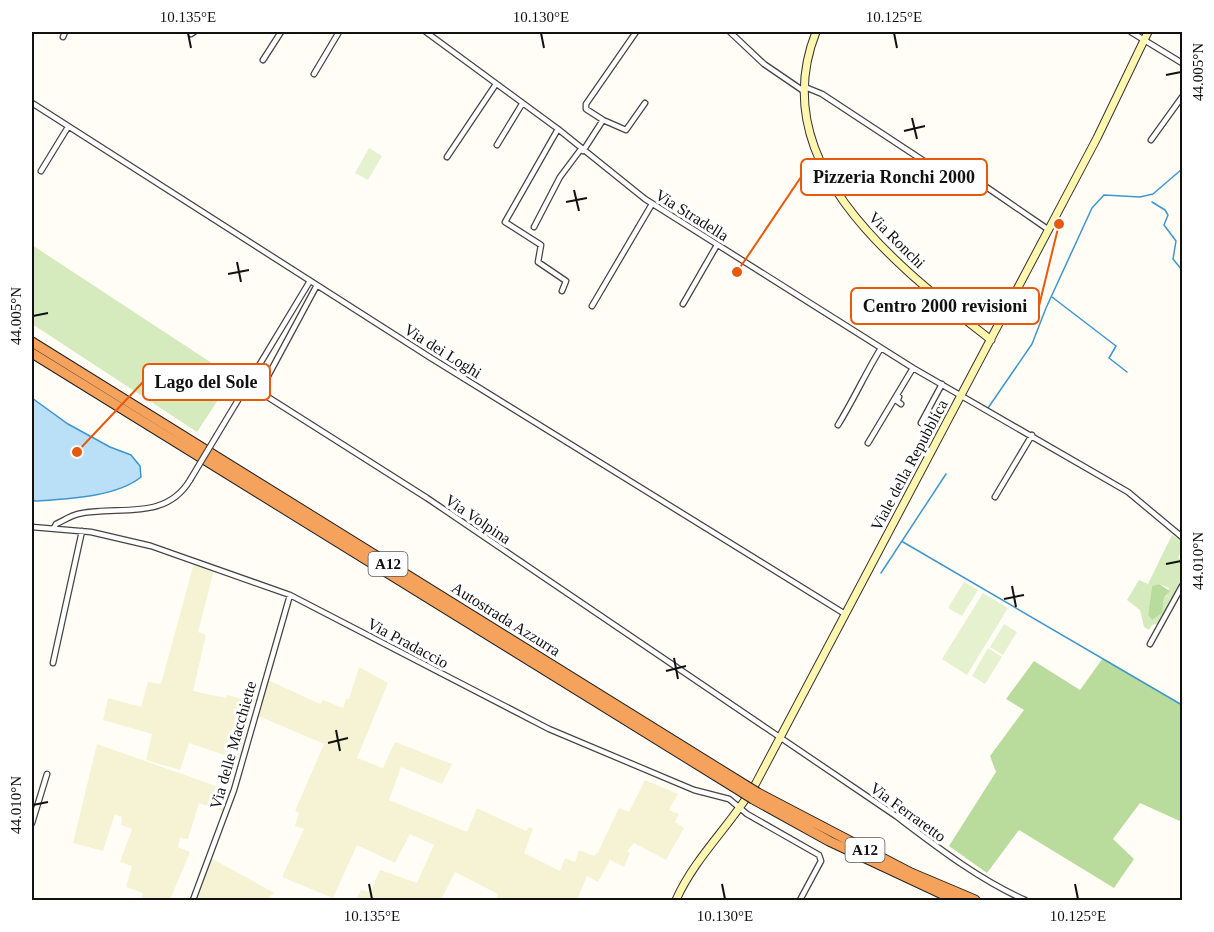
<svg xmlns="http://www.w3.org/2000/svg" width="1214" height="932" viewBox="0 0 1214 932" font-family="'Times New Roman',serif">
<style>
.farmland{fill:#f6f3d4}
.green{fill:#d5ebbd;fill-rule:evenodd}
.forest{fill:#b9dc9c}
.pitch{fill:#e6f2cf}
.water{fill:#b9e0f7;stroke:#3f96cf;stroke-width:1.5}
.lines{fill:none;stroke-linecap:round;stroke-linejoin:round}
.stream{stroke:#3f96cf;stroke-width:1.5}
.street-casing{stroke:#444;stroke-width:7}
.secondary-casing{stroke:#333;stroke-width:9}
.highway-casing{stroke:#222;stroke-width:11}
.street{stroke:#fff;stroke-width:4.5}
.secondary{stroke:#fff6b0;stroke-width:7}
.highway{stroke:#f5a25d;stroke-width:9}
.street-bridge-casing{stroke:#444;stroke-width:7;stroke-linecap:butt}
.highway-bridge-casing{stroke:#222;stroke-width:11;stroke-linecap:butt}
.street-bridge{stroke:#fff;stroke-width:4.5}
.highway-bridge{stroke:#f5a25d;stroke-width:9}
.ticks{fill:none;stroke:#111;stroke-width:2}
.labels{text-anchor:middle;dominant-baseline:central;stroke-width:6;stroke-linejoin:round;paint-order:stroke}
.shield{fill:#fff;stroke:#585858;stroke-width:1.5}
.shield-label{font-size:15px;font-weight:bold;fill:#111}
.street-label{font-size:16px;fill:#111;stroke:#fff}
.leader{fill:none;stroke:#e8590c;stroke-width:2}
.callout-dot{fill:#e8590c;stroke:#fff;stroke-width:2}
.callout{fill:#fff;stroke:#e8590c;stroke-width:2}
.callout-label{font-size:18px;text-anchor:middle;font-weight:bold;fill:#111}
.neatline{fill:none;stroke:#111;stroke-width:2}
.ticks-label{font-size:15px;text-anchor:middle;fill:#111}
</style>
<rect width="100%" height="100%" fill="#fffdf5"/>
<path class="farmland" d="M194,563L214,570L198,632L206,635L193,691L226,698L227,695L253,702L239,760L189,743L180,770L146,760L152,734L103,720L108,698L141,707L148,682L161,684Z
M359,667L388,683L357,758L383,768L395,742L452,764L442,784L401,767L389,800L467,832L477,808L526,831L529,827L533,829L524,853L560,871L565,858L575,862L579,850L594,856L598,852L619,808L629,812L645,780L678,794L669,810L679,814L675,822L684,828L666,860L634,843L627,851L630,853L624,867L610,860L598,882L587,876L577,900H496L498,894L455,872L441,900H356L361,890L370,892L380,870L417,883L434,845L410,834L395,863L357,845L333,898L282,877L304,829L295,826L299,813L295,811L324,744L256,715L264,687L267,686L268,680L320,704L323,700L343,708L346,699H349Z
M97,744L230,791L222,811L199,803L188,839L180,838L178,847L190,852L170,900H141L143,893L126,887L132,866L120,862L132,829L121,825L122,817L115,814L103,851L73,843Z
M211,858L271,891L274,893L269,897L277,900H196Z"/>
<path class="green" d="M32,245L233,377L197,432L32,324Z
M1172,535L1182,541V550L1178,557C1194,571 1168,608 1160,623L1152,625L1149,630L1144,627L1140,610L1127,600L1139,580L1148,584ZM1159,584L1169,588L1167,596L1164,598L1163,605L1151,619L1148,615L1152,586Z"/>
<path class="forest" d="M1159,584L1170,591L1164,598L1162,613L1152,620L1148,615L1152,586Z
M1103,658L1182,705V822L1140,803L1113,839L1134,859L1114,888L1019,830L987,873L949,846L996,772L990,756L1024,710L1006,699L1034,661L1080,690Z"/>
<path class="pitch" d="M369,148L382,156L368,180L355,173Z
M964,582L978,590L962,616L948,608Z
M983,593L1008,608L967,675L942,659Z
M1004,624L1017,632L1003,655L990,647Z
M988,648L1002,657L985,684L972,676Z"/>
<path class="water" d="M32,398L68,424L110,447L131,455L140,466L141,477C117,497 66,499 35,501L32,499Z"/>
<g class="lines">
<path class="stream" d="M1152,202L1165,210L1168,215L1164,225L1176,241L1173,259L1182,270
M1052,297L1116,346L1109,358L1127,372
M988,408L1032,344L1046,308L1092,208L1104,195L1140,197L1153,194L1182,169
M903,542L1182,705
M881,573L946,474"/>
<g class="street-casing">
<path id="street" d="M426,32L558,129L645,199L913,368L1128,492L1182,537
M730,32L764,64L805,92
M1131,32L1182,63
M191,34L194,32
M63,37L65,32
M263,60L281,32
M314,74L339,32
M805,87L822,94L936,169L947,175L979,182L1049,230
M32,103L431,358L845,614
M603,120L626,130L645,103
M558,129L505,222L541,245L538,262L566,281L562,291
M1151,140L1182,97
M497,145L522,104
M583,151L603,120L586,109V104L636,32
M447,157L496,84
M41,171L68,127
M534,227L560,177L581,149
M317,285L261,389L263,394L427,498L896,816C937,847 978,879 1025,900
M683,304L717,245
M592,306L652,204
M899,397L897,401L901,404
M921,423L942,384
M838,425C854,399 865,374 881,348
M217,435L310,281
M868,443L913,368
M995,497L1032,435
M32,527L91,532L151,546L290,595L549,729L694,790L729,799L747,814L819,855L821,861L800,900
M54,528L56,524C63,521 70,516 78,514C118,505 165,522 190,480
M1150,644L1182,586
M53,663L82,531
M32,823L47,774
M193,900L234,790L290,595"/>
</g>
<g class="secondary-casing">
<path id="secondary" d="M816,32C763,166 899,267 991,340
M676,900C695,857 732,824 756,783L1097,138L1148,32"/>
</g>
<g class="highway-casing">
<path id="highway" d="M32,342L745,785
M32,353L742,792
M758,793L911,873L975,900
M753,799L829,841L955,900"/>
</g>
<use href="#street" class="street"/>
<use href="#secondary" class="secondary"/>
<use href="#highway" class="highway"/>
<g class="street-bridge-casing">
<path id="street-bridge" d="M190,480L217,435"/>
</g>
<g class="highway-bridge-casing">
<path id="highway-bridge" d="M745,785L758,793
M742,792L753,799"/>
</g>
<use href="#street-bridge" class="street-bridge"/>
<use href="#highway-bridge" class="highway-bridge"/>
</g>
<path class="ticks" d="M188,33L191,48M541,33L544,48M894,33L897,48M1166,75L1181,72M912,118L917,139M904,131L925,126M574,190L579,211M566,202L587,198M237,262L241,282M228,274L249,270M33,316L48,313M1166,564L1181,561M1012,586L1016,607M1004,599L1024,595M674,658L678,679M666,671L686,666M336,730L340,751M328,743L348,738M33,805L48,802M369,884L372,899M722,884L725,899M1075,884L1078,899"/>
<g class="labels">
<g class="shield">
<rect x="368.5" y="552" width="39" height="24" rx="4.5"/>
<rect x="845.5" y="838" width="39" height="24" rx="4.5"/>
</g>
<g class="shield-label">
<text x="388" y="564">A12</text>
<text x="865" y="850">A12</text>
</g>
<g class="street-label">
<text transform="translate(692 215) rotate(32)">Via Stradella</text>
<text transform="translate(897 240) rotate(45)">Via Ronchi</text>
<text transform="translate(443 351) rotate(32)">Via dei Loghi</text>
<text transform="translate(909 465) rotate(-62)">Viale della Repubblica</text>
<text transform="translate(478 519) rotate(34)">Via Volpina</text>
<text transform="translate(506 619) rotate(32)">Autostrada Azzurra</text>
<text transform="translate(408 643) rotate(28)">Via Pradaccio</text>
<text transform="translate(233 745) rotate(-74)">Via delle Macchiette</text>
<text transform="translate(908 812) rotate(36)">Via Ferraretto</text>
</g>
</g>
<path class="leader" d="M737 272L801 177M1059 224L1039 306M77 452L143 382"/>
<g class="callout-dot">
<circle cx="737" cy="272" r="6"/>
<circle cx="1059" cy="224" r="6"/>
<circle cx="77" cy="452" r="6"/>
</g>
<g class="callout">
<rect x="801" y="159" width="186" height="36" rx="6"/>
<rect x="851" y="288" width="188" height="36" rx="6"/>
<rect x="143" y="364" width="127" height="36" rx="6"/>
</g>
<g class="callout-label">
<text x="894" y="183">Pizzeria Ronchi 2000</text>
<text x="945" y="312">Centro 2000 revisioni</text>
<text x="206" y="388">Lago del Sole</text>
</g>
<rect width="1214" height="932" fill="none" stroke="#ffffff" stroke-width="66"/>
<rect x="33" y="33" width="1148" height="866" class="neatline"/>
<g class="ticks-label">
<text x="188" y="22">10.135°E</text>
<text x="541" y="22">10.130°E</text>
<text x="894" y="22">10.125°E</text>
<text transform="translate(1198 72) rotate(-90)" y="5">44.005°N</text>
<text transform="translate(16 316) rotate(-90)" y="5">44.005°N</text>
<text transform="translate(1198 561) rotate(-90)" y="5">44.010°N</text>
<text transform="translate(16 805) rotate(-90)" y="5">44.010°N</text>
<text x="372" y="921">10.135°E</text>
<text x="725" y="921">10.130°E</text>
<text x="1078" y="921">10.125°E</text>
</g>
</svg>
